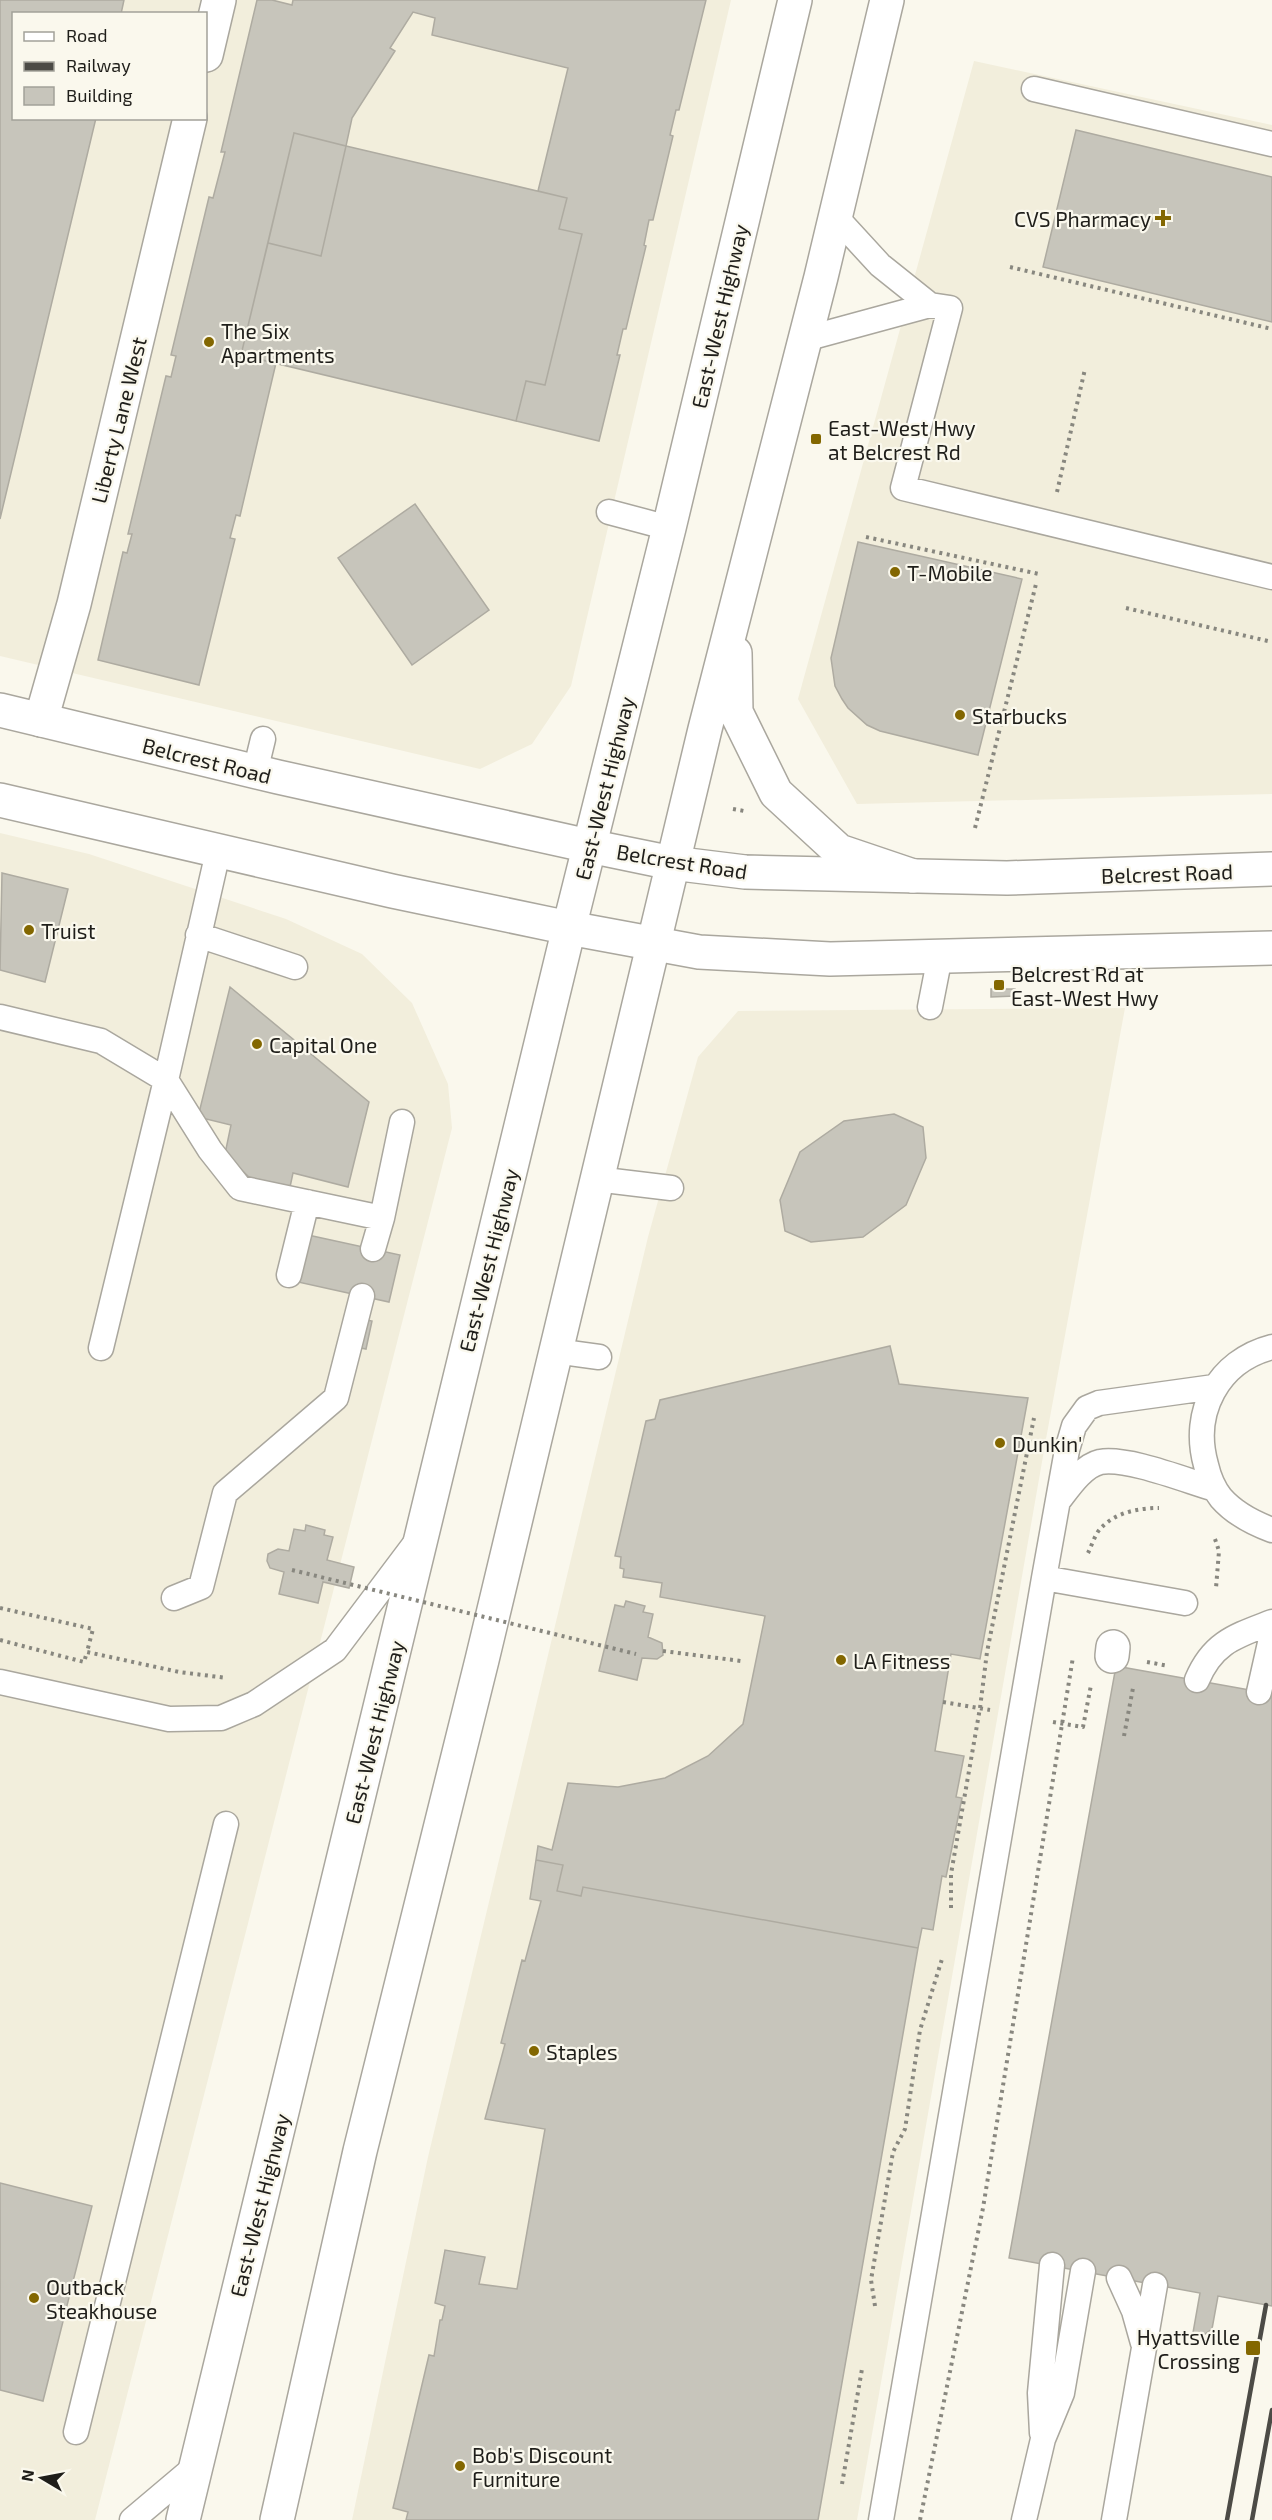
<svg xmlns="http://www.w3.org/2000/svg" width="1272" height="2520" viewBox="0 0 1272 2520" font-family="'Exo 2',sans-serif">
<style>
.built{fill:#f2eedc;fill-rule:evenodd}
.building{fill:#c7c5bb;stroke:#aeaba1;stroke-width:1.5}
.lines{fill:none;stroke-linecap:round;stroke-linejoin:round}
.service-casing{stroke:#aaa79e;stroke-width:27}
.pedestrian-casing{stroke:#aaa79e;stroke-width:36}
.minor-casing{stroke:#aaa79e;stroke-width:36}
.secondary-casing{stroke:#aaa79e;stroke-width:36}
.primary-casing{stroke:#aaa79e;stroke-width:36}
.path{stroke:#88877f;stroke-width:4;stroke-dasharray:3 4.5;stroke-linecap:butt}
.service{stroke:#fff;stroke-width:24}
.pedestrian{stroke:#fff;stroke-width:33}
.minor{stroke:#fff;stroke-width:33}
.secondary{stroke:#fff;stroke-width:33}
.primary{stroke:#fff;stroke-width:33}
.rail{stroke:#4c4b46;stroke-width:4.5}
.path-bridge{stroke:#88877f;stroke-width:4;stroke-dasharray:3 4.5;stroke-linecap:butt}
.poi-dot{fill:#836700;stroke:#faf8ed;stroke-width:2}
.labels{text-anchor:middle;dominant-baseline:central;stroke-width:4.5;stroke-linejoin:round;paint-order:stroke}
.poi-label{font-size:21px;fill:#1f1e1a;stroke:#faf8ed;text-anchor:start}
.street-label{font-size:21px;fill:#1f1e1a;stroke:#faf8ed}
</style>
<rect width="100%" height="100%" fill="#faf8ed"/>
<path class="built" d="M0,0H731L571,686L532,744L480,769L0,656ZM14,14H206V118H14Z
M974,61L1272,125V794L857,804L798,699Z
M0,833L89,854L286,919L362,954L412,1003L448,1084L452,1128L95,2520H0Z
M1125,1008L1046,1439L857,2520H352L428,2157L648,1237L698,1057L738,1011Z"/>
<path class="building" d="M0,0H124L121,14H14V118H96L0,519Z
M257,0H272L292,5L293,0H706L679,110H676L670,135L673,136L653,220H649L644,245L646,246L626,329H623L617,355H620L599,441L516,421L526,381L545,385L582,234L559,229L567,198L538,191L568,68L432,35L435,18L413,12L390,48L395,51L352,118L346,146L294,133L241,355L276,363L240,516L236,515L230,538L235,539L199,685L98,660L123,552L127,553L132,534H128L166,376L171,377L176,356L171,355L209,197L213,198L225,152H221Z
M1076,130L1272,177V322L1043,267Z
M294,133L346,146L321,256L268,243Z
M346,146L567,198L559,229L582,234L545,385L526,381L516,421L241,355L268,243L321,256Z
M415,504L489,610L412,665L338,558Z
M858,542L1022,579L978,755L880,731L867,725L848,708L842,699L835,686L831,658Z
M2,873L68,889L45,982L0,970Z
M230,987L369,1102L348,1187L293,1173L290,1187L250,1178L225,1154L231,1125L198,1117Z
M991,989H1015V996L991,997Z
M894,1114L923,1127L926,1158L906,1205L863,1237L811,1242L785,1231L780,1200L800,1152L844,1121Z
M308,1235L400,1255L389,1302L298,1282Z
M357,1318L372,1321L366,1349L351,1346Z
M890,1346L899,1384L1028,1398L980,1659L951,1654L935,1751L964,1756L956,1797L962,1798L946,1877L942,1876L933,1930L922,1928L918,1948L583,1887L581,1896L557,1891L563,1865L536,1860L538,1846L552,1850L568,1783L618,1787L665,1778L708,1756L743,1724L765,1616L660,1597L662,1583L623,1577L624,1569L620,1568L621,1557L615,1556L646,1421L655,1419L660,1400Z
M306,1525L325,1530L324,1535L333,1537L327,1560L354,1567L349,1588L323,1582L318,1603L279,1594L284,1572L270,1568L267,1561L268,1554L278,1549L289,1551L294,1529L305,1531Z
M626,1601L645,1606L643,1612L653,1614L648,1637L662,1643L663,1655L657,1659L642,1658L637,1680L599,1671L615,1605L624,1607Z
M1116,1666L1272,1694V2306L1218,2296L1212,2329L1191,2344L1200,2293L1009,2258Z
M536,1860L563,1865L557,1891L581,1896L583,1887L918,1948L818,2520H406L408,2512L393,2508L429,2355L434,2356L440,2320H442L445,2306L435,2303L445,2250L485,2257L479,2284L517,2289L545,2129L485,2119L505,2044L501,2043L522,1960L525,1961L541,1901L530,1899Z
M0,2183L92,2206L43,2401L0,2390Z"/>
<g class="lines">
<g class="service-casing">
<path id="service" d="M1034,89L1272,144
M930,305L950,308L903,488L1272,577
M805,339L930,305L880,265L836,217
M609,512L669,528
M255,772L263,739
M198,935L295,967
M930,1007L940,956
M0,1017L101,1041L166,1080L218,852
M166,1080L210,1150L240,1188L382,1218L402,1122
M596,1179L671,1188
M373,1249L382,1218
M289,1275L307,1202
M1272,1347C1218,1361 1191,1412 1206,1465C1209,1478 1213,1488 1221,1498C1235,1514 1253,1523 1272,1530
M101,1348L166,1080
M555,1351L599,1357
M1059,1500C1069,1487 1083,1466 1100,1462C1128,1457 1187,1481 1215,1489
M1044,1578L1185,1603
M174,1598L201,1587L225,1493L336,1398L362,1296
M1197,1680C1213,1642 1236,1636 1272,1622
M0,1682L169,1719L221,1718L254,1704L335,1650L417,1541
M1259,1692L1272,1634
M1119,2278L1134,2311L1143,2343
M76,2432L226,1824
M1042,2433L1040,2393L1052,2265
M132,2520L196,2466
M881,2520L1044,1578L1067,1450L1074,1426L1087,1408L1099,1403L1214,1387
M1024,2520L1043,2439L1062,2393L1083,2271
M1114,2520L1155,2285"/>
</g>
<g class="pedestrian-casing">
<path id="pedestrian" d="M1112,1656L1113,1647"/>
</g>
<g class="minor-casing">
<path id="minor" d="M206,55L219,0
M41,720L74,604L190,118"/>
</g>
<g class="secondary-casing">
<path id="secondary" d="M0,710L278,777L589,846L672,863L745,872L1007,878L1272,869
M0,800L392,891L569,928L699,952L830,959L1272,948"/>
</g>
<g class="primary-casing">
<path id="primary" d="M735,653L736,712L776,793L839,851L913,876
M183,2520L569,928L669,528L795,0
M277,2520L360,2151L482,1660L705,729L821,277L887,0"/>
</g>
<path class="path" d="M1010,267L1272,329
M1057,492L1085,369
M866,537L1039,574
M1126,608L1272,642
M733,809L744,811
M975,828L1036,584
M1215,1539L1219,1551L1216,1588
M1088,1553C1092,1545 1095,1534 1101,1528C1116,1512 1139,1508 1159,1508
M0,1608L93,1629L87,1652
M0,1640L84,1662L87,1652L179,1672L227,1678
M663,1651L741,1661
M1147,1662L1169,1666
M943,1702L990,1710
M1053,1722L1083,1727L1091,1685
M1124,1736L1133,1688
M951,1908V1874L980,1708L987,1652L1034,1418
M875,2306L871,2280L893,2152L905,2129L920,2030L942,1959
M842,2484L862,2369
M920,2520L983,2208L1073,1657"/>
<use href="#service" class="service"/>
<use href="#pedestrian" class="pedestrian"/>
<use href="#minor" class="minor"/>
<use href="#secondary" class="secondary"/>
<use href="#primary" class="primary"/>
<path class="rail" d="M1227,2520L1266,2305
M1252,2520L1272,2410"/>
<path class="path-bridge" d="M292,1570L636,1654"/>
</g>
<g class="poi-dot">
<path d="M1160 209h6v6h6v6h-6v6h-6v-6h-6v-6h6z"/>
<circle cx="209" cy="342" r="6"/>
<rect x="810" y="433" width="12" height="12" rx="3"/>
<circle cx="895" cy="572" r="6"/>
<circle cx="960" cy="715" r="6"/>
<circle cx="29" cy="930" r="6"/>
<rect x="993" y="979" width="12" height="12" rx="3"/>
<circle cx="257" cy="1044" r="6"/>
<circle cx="1000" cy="1443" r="6"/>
<circle cx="841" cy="1660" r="6"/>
<circle cx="534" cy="2051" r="6"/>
<circle cx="34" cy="2298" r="6"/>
<rect x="1245" y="2340" width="16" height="16" rx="3"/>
<circle cx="460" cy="2466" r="6"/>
</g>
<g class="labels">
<g class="poi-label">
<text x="1151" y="218" text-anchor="end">CVS Pharmacy</text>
<text x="221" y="330">The Six<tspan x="221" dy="24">Apartments</tspan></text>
<text x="828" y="427">East-West Hwy<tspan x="828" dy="24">at Belcrest Rd</tspan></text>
<text x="907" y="572">T-Mobile</text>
<text x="972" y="715">Starbucks</text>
<text x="41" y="930">Truist</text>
<text x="1011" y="973">Belcrest Rd at<tspan x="1011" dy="24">East-West Hwy</tspan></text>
<text x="269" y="1044">Capital One</text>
<text x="1012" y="1443">Dunkin'</text>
<text x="853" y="1660">LA Fitness</text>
<text x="546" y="2051">Staples</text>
<text x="46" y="2286">Outback<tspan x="46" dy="24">Steakhouse</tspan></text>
<text x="1240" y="2336" text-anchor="end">Hyattsville<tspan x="1240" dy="24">Crossing</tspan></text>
<text x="472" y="2454">Bob's Discount<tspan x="472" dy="24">Furniture</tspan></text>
</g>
<g class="street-label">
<text transform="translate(719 316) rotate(-77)">East-West Highway</text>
<text transform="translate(118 420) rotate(-76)">Liberty Lane West</text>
<text transform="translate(207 760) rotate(14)">Belcrest Road</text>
<text transform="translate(604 788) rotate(-76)">East-West Highway</text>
<text transform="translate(682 861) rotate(9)">Belcrest Road</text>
<text transform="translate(1167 873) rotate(-2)">Belcrest Road</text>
<text transform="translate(488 1260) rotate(-76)">East-West Highway</text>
<text transform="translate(374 1732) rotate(-76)">East-West Highway</text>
<text transform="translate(259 2205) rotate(-76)">East-West Highway</text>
</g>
</g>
<rect x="12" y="12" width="195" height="108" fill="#faf8ed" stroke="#a2a199" stroke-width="1.5"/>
<rect x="24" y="32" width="30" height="9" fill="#ffffff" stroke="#a2a199" stroke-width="1.5"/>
<text x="66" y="42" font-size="18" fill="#1f1e1a">Road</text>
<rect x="24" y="62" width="30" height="9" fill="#4c4b46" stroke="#a2a199" stroke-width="1.5"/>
<text x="66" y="72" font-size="18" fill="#1f1e1a">Railway</text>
<rect x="24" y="87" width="30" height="18" fill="#c7c5bb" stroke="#a2a199" stroke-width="1.5"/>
<text x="66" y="102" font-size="18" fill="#1f1e1a">Building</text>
<g transform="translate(42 2478) rotate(280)" stroke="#faf8ed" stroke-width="4.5" paint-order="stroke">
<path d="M0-4.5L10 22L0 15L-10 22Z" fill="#1f1e1a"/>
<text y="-9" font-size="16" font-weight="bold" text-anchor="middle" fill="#1f1e1a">N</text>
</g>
</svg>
